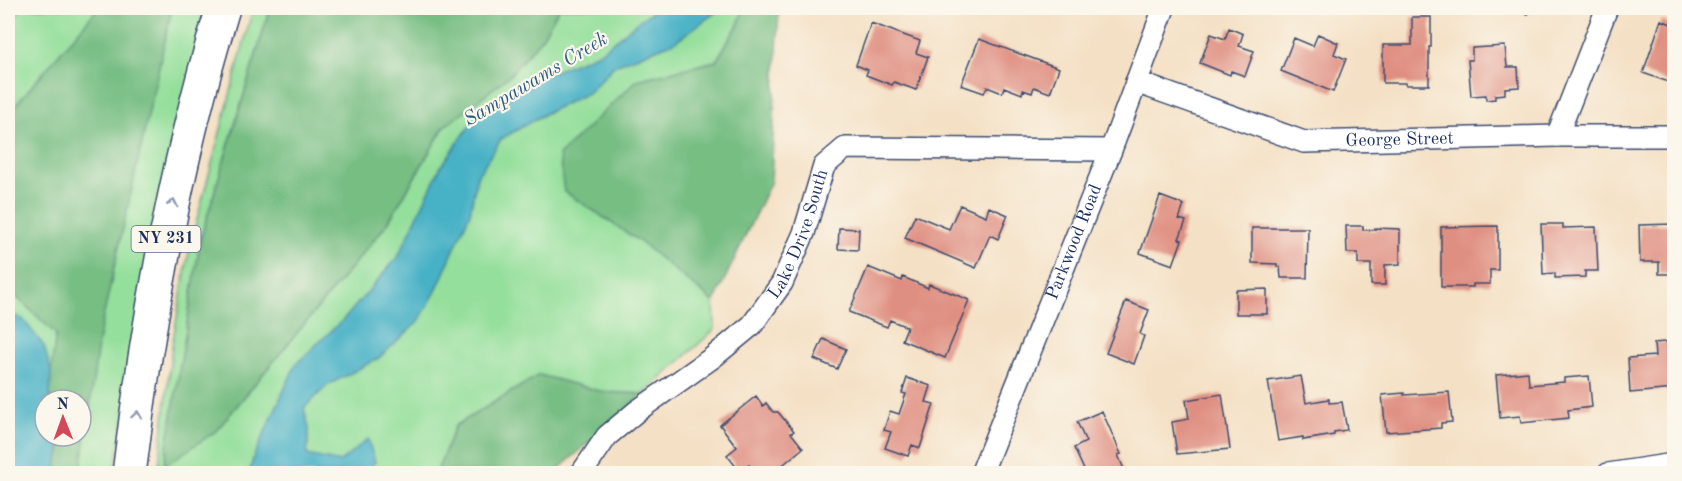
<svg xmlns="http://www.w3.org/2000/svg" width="1682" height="481" viewBox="0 0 1682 481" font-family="'Old Standard TT',serif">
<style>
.green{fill:#94df9b;stroke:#58877c;stroke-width:1.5;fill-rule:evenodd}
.forest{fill:#77be83;stroke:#497670;stroke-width:1.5}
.water{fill:#47b1c6;stroke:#317092;stroke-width:1.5}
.building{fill:#df8f81}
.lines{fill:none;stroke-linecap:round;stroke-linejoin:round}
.street-casing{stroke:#3c4a6d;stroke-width:24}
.primary-casing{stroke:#3c4a6d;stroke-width:36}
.street{stroke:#fff;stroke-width:21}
.primary{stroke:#fff;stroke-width:33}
.oneway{stroke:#8d97ae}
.labels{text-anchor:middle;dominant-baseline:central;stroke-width:4.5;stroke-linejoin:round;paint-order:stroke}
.shield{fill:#fbf7ec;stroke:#5e6b89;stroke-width:1.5}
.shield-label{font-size:16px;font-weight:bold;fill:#1b2f5e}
.street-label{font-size:18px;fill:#1b2f5e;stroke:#fbf7ec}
.water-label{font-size:20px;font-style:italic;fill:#2a5c82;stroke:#fbf7ec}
</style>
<rect width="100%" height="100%" fill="#fbf7ec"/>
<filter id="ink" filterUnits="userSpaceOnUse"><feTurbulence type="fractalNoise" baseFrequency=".0167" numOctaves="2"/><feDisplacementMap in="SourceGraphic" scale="12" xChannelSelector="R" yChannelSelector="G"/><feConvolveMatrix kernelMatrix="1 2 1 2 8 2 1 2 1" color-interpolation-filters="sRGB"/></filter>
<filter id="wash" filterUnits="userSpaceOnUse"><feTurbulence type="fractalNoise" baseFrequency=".008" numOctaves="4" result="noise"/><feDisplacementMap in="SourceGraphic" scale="24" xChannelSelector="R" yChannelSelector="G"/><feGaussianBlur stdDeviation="1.35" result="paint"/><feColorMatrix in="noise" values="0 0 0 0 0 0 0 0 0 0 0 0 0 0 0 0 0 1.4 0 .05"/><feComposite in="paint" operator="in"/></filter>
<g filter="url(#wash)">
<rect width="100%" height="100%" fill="#f4e0c4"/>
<path class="green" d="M21,8H207L114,473L8,474V28ZM45,400H81V436H45Z
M253,8H270L201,237L164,465L216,431L387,224L444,127L509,76L543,36L559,8H658L640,20L599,53L538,78L415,223L398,257L346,317L296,364L254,456L249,473L158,474L172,345L190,246Z
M722,8H744L738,25L716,61L637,80L564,191L639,241L714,302L715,329L644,394L603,392L539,375L455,426L436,474L363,473L375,462H340L307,455L309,429L303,408L328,385L379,358L435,293L470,213L477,176L501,139L546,113L588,93L615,65L674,42Z"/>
<path class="forest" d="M98,8H172L99,336L81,473H55L61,447L59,436H81V400H50L51,371L56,334L8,289V114Z
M270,8H559L543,36L509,76L444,127L387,224L216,431L164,466L201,237Z
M744,8H779L771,181L714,302L639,241L564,191L559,155L637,80L716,61L738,25Z
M539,375L603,392L644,394L554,473L436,474L455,426Z"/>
<path class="water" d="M658,8H722L674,42L615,65L588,93L546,113L501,139L477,176L470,213L435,293L419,321L379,358L328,385L304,408L309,429L307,455L340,462L368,439L375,462L363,473H249L254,456L296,364L346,317L398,257L440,168L473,121L538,78L599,53L640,20Z
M8,313L23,319L44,346L51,371L50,400H45V436H59L61,447L55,473H8Z"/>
<g id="blocks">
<path class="building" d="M1512,8H1531L1528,14Z
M1412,17H1431V47H1429V85H1406V83H1383V45H1412Z
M1661,20L1674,25V84L1643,73Z
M871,23L920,41L916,53L928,57L916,90L894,82L892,85L866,75L868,70L856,65Z
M1229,28L1243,34L1239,46L1254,51L1245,76L1231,71L1230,75L1200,63L1211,34L1225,39Z
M1318,34L1338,43L1334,54L1346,59L1333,92L1281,71L1294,38L1313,46Z
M979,39L1059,68L1050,93L1034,87L1032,93L1023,90L1022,94L1004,87L1002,93L987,87L984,93L961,85Z
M1505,46L1507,67H1518L1519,87L1505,88V94L1495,95V99L1486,100V95L1471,96L1468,60H1472V48Z
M1160,196L1184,205L1179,219L1186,221L1179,239L1182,240L1173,265L1140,253Z
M960,205L986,216L989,207L1008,215L998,239L990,235L976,268L905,238L915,215L949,229Z
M1541,224H1563V228L1596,227L1598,271H1585V277L1555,278V273L1543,274Z
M1674,224V274H1659V262H1640L1639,225Z
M1346,226H1363V230H1375V228L1400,229V264L1385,265V285H1371V264H1358V253H1347Z
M1498,226V270H1490V284H1473V287H1441V227Z
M839,228L859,229L858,250L838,249Z
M1252,228H1308L1307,278H1281L1280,267H1277V264L1252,263Z
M868,267L902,281L903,277L928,288L929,284L969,300L945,358L902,340L907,327L890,320L887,327L849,312Z
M1267,289V314H1236V290Z
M1126,301L1149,310L1140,334L1144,336L1134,364L1106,353Z
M823,339L846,349L837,369L814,359Z
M1674,341V389L1630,393L1628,358L1655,356L1654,343Z
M1528,372L1529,385L1564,382V378L1589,376L1592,407L1568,410L1569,418L1521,423L1520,416L1500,418L1496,375Z
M1301,376L1306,403L1329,399V403L1342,402L1347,430L1334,432V435L1303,440V437L1278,441L1268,381Z
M907,378L931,386L926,402L934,404L920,448L912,445L908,456L885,448L891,432L884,430L890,411L899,414L906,394L902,393Z
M1449,392L1452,422L1441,423V428L1386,432L1382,395L1404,393V395Z
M1222,394L1230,449L1177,454L1172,422L1189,419L1186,400Z
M756,396L763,406L766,403L773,412H778L794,431L791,433L803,448L772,474L768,469L763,474H756L749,465L740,472L727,455L737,447L720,425Z
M1102,411L1121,454L1118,455L1126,474H1086L1074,448L1086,442L1077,422Z"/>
</g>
</g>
<g filter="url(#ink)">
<use href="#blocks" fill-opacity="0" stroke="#3c4a6d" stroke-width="1.5"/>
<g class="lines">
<g class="street-casing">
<g id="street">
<path id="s1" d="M1136,82L1304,142L1557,136H1674"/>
<path d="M1557,136L1607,8"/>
<path id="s2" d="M581,474L607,436L637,411L712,358L752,325L782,283L804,233L824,166L845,148L1111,150"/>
<path id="s3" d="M981,474L1111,150L1164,8"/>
<path d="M1608,474L1674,464"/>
</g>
</g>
<g class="primary-casing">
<path id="primary" d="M129,474C148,316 177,159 223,8"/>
</g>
<use href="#street" class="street"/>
<use href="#primary" class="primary"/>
</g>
<defs><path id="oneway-chevron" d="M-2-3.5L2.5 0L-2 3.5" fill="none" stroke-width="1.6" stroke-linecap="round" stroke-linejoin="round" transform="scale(1.5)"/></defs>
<g class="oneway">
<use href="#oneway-chevron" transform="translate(173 203) rotate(-77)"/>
<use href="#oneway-chevron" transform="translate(137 415) rotate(-82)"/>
</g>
</g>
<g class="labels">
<rect class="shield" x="131.5" y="226" width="69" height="26" rx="4.5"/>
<g class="shield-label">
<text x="166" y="239">NY 231</text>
</g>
<g class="street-label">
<text stroke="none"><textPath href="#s1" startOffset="274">George Street</textPath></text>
<text stroke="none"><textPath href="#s2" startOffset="332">Lake Drive South</textPath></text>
<text stroke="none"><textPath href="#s3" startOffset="250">Parkwood Road</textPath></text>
</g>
<g class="water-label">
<text transform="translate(536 80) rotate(-31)">Sampawams Creek</text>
</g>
</g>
<rect width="1682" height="481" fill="none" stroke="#fbf7ec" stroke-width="30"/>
<g transform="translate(63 418) rotate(359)"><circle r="28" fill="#fbf7ec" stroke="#a1a7b3" stroke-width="1.5"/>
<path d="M0-4.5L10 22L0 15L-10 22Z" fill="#d1495b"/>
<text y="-9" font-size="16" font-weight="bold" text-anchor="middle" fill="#1b2f5e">N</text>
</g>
</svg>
